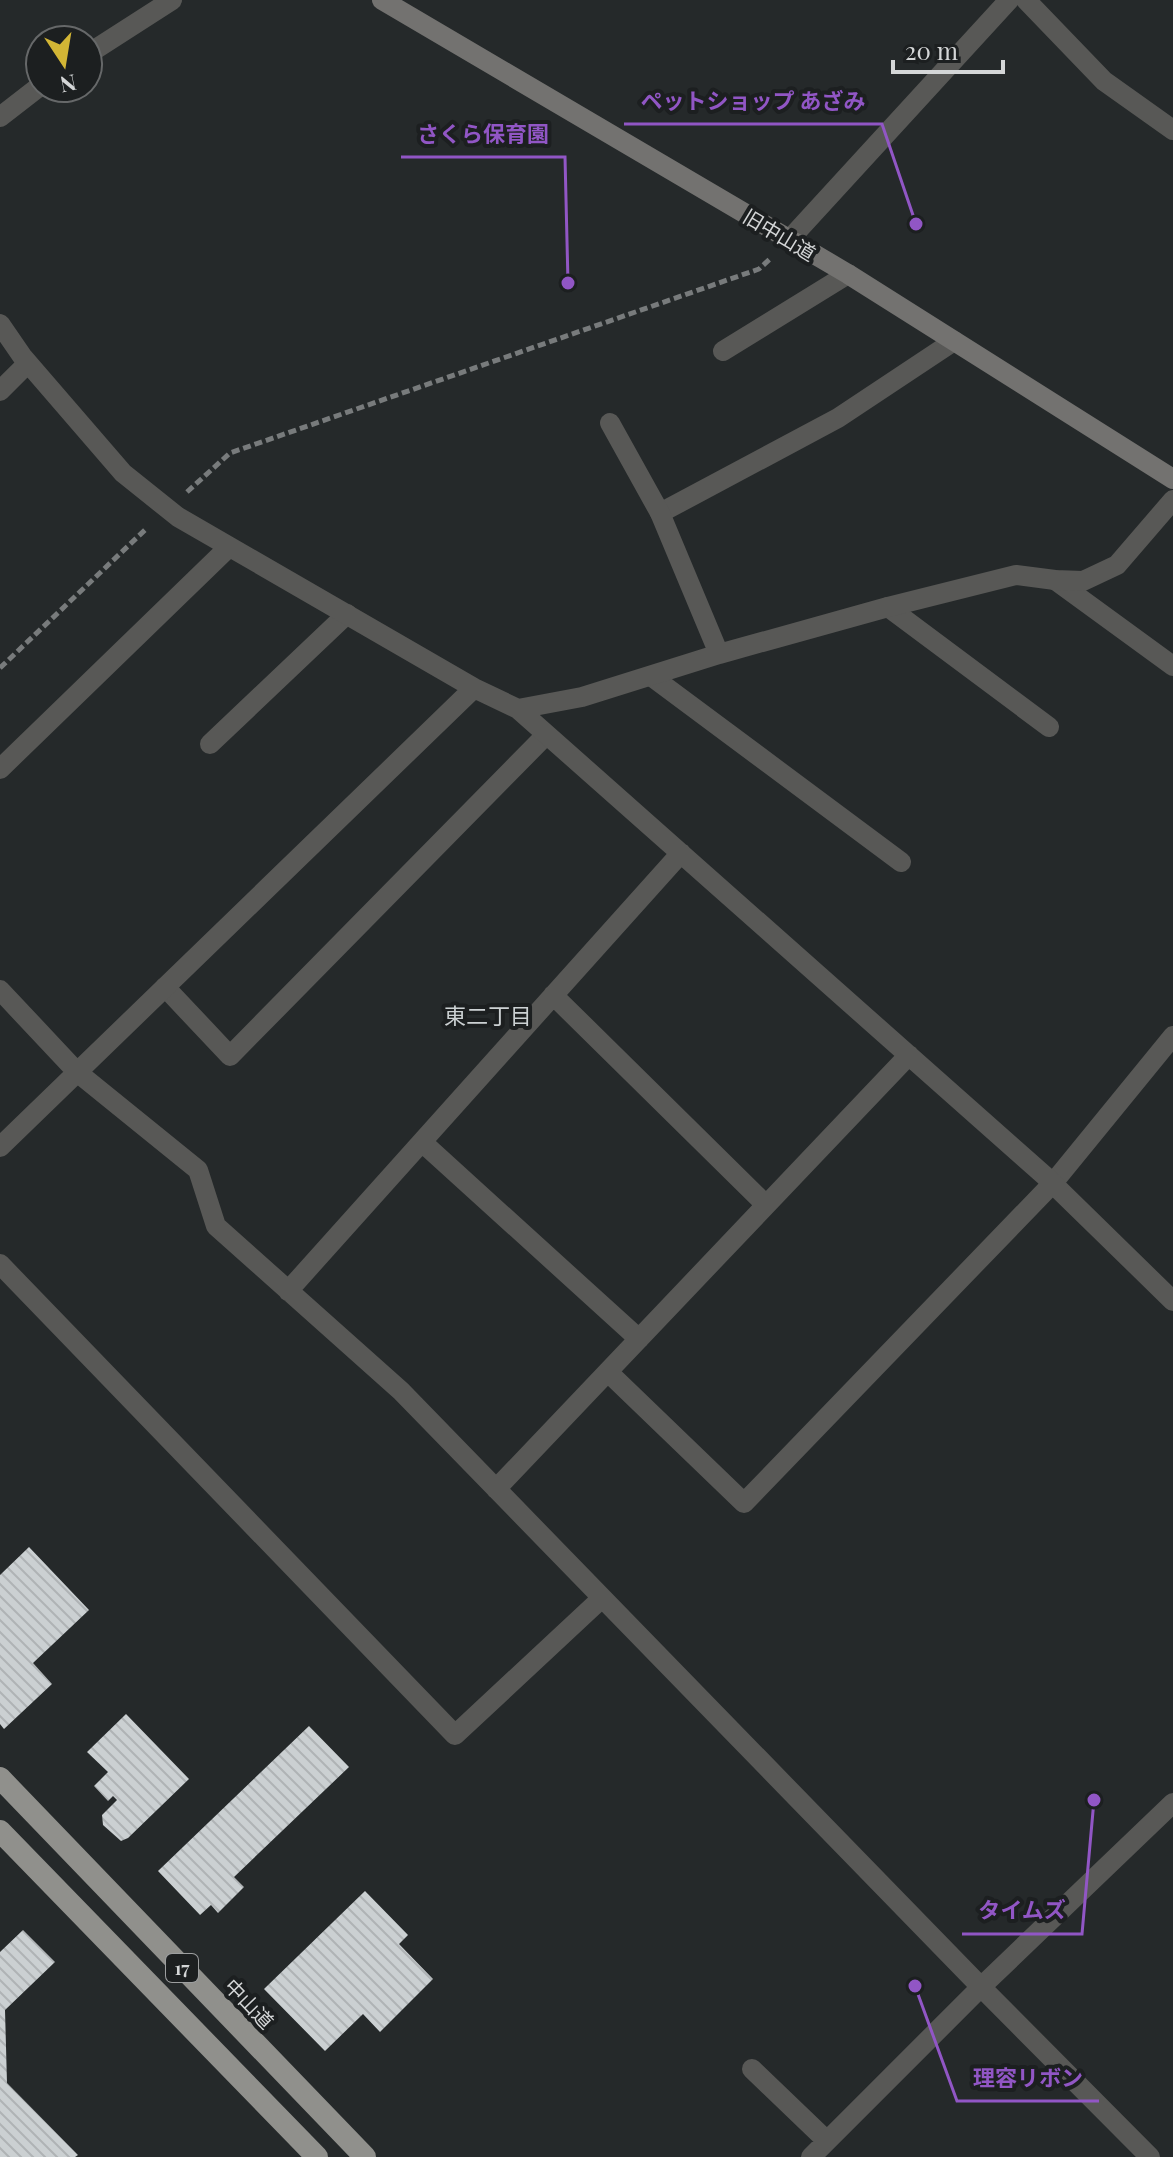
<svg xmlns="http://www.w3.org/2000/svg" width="1173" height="2157" viewBox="0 0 1173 2157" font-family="'Playfair Display','Noto Sans JP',serif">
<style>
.building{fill:url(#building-back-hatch)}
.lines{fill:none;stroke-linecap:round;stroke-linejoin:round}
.path{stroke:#787b7c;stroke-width:5;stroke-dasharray:8 4;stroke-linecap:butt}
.service{stroke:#585856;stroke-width:20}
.minor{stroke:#585856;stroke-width:20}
.tertiary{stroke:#585856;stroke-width:20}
.secondary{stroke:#737270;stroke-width:20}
.trunk{stroke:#90908c;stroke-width:22}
.labels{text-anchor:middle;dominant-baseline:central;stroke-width:8;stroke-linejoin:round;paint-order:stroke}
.shield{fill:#1c1f20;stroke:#9d9fa0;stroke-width:2}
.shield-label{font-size:18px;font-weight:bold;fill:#d4d6d7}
.street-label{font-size:20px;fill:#d4d6d7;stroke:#1c1f20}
.neighbourhood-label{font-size:22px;fill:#ccd1d3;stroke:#1c1f20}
.leader{fill:none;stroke:#9156c5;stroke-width:3}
.callout-dot{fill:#9156c5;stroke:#1c1f20;stroke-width:3}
.callout-label{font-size:22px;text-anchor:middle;font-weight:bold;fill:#9156c5;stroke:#1c1f20;stroke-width:8;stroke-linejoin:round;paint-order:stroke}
</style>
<defs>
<pattern id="building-back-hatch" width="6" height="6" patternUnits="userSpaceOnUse" patternTransform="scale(2)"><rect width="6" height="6" fill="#cbd0d2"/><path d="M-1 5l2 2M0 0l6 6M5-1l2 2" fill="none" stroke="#afb3b5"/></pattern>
</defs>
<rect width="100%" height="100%" fill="#25292a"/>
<path class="building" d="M29,1547L89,1610L33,1663L52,1684L4,1729L0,1724V1575Z
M126,1714L189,1779L128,1838L121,1841L103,1825L102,1815L117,1800L113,1796L108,1801L94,1786L108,1772L87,1752Z
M309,1726L349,1767L234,1877L244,1887L218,1913L211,1905L200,1915L158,1871Z
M365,1891L408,1935L399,1944L433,1979L380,2032L363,2014L325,2051L264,1989Z
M23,1930L55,1962L5,2010L7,2083L78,2155L75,2157H0V1952Z"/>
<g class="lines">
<path class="path" d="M187,492L230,453L759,269L771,258
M0,668L147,528"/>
<path class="service" d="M723,351L848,274
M660,513L838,418L954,341
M1055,580L1173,666
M888,607L1049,727
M651,676L901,862
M210,744L347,614
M165,987L230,1056L546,735
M1053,1183L1173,1036"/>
<path class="minor" d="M1026,0L1104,81L1173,130
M789,240L1009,0
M0,324L22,356L123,473L178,517L474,688L518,709L1045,1176L1173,1301
M0,391L28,363
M610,423L660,513L719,654
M518,709L582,697L719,654L888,607L1016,575L1055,580L1083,581L1117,565L1173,500
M0,769L229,547
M0,990L77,1072L198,1170L216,1226L401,1391L981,1987L1150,2157
M553,995L766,1205
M422,1142L639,1339
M0,1147L474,688
M0,1264L455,1735L602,1598
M288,1291L681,853
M608,1372L744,1503L1053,1183
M496,1489L909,1055
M752,2069L827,2141
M811,2157L981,1987L1173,1803"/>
<path class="tertiary" d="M88,54L172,0
M0,117L40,86"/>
<path class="secondary" d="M382,0L848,274L1173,479"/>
<path class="trunk" d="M0,1778L365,2157
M0,1831L317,2157"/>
</g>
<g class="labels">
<rect class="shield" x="166" y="1954" width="32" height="28" rx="6"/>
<g class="shield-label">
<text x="182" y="1968">17</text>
</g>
<g class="street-label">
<text transform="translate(780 234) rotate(31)">旧中山道</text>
<text transform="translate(250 2003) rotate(46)">中山道</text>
</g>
<g class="neighbourhood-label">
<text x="488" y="1015">東二丁目</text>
</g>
</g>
<path class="leader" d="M916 224L882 124H624M568 283L565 157H401M1094 1800L1082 1934H962M915 1986L957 2101H1099"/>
<g class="callout-dot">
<circle cx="916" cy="224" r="8"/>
<circle cx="568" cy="283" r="8"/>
<circle cx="1094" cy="1800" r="8"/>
<circle cx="915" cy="1986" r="8"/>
</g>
<g class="callout-label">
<text x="753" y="109">ペットショップ あざみ</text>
<text x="483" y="142">さくら保育園</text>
<text x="1022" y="1918">タイムズ</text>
<text x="1028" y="2086">理容リボン</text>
</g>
<g transform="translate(64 64) rotate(168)"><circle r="38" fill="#1c1f20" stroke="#666869" stroke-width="2"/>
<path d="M0-6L14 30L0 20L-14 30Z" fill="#d3b635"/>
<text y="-12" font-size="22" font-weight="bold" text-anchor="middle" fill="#d4d6d7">N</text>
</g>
<path d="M893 60v12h110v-12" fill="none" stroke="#d4d6d7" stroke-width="4"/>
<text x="905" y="60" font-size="24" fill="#d4d6d7" stroke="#1c1f20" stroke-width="6" paint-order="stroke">20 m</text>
</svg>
